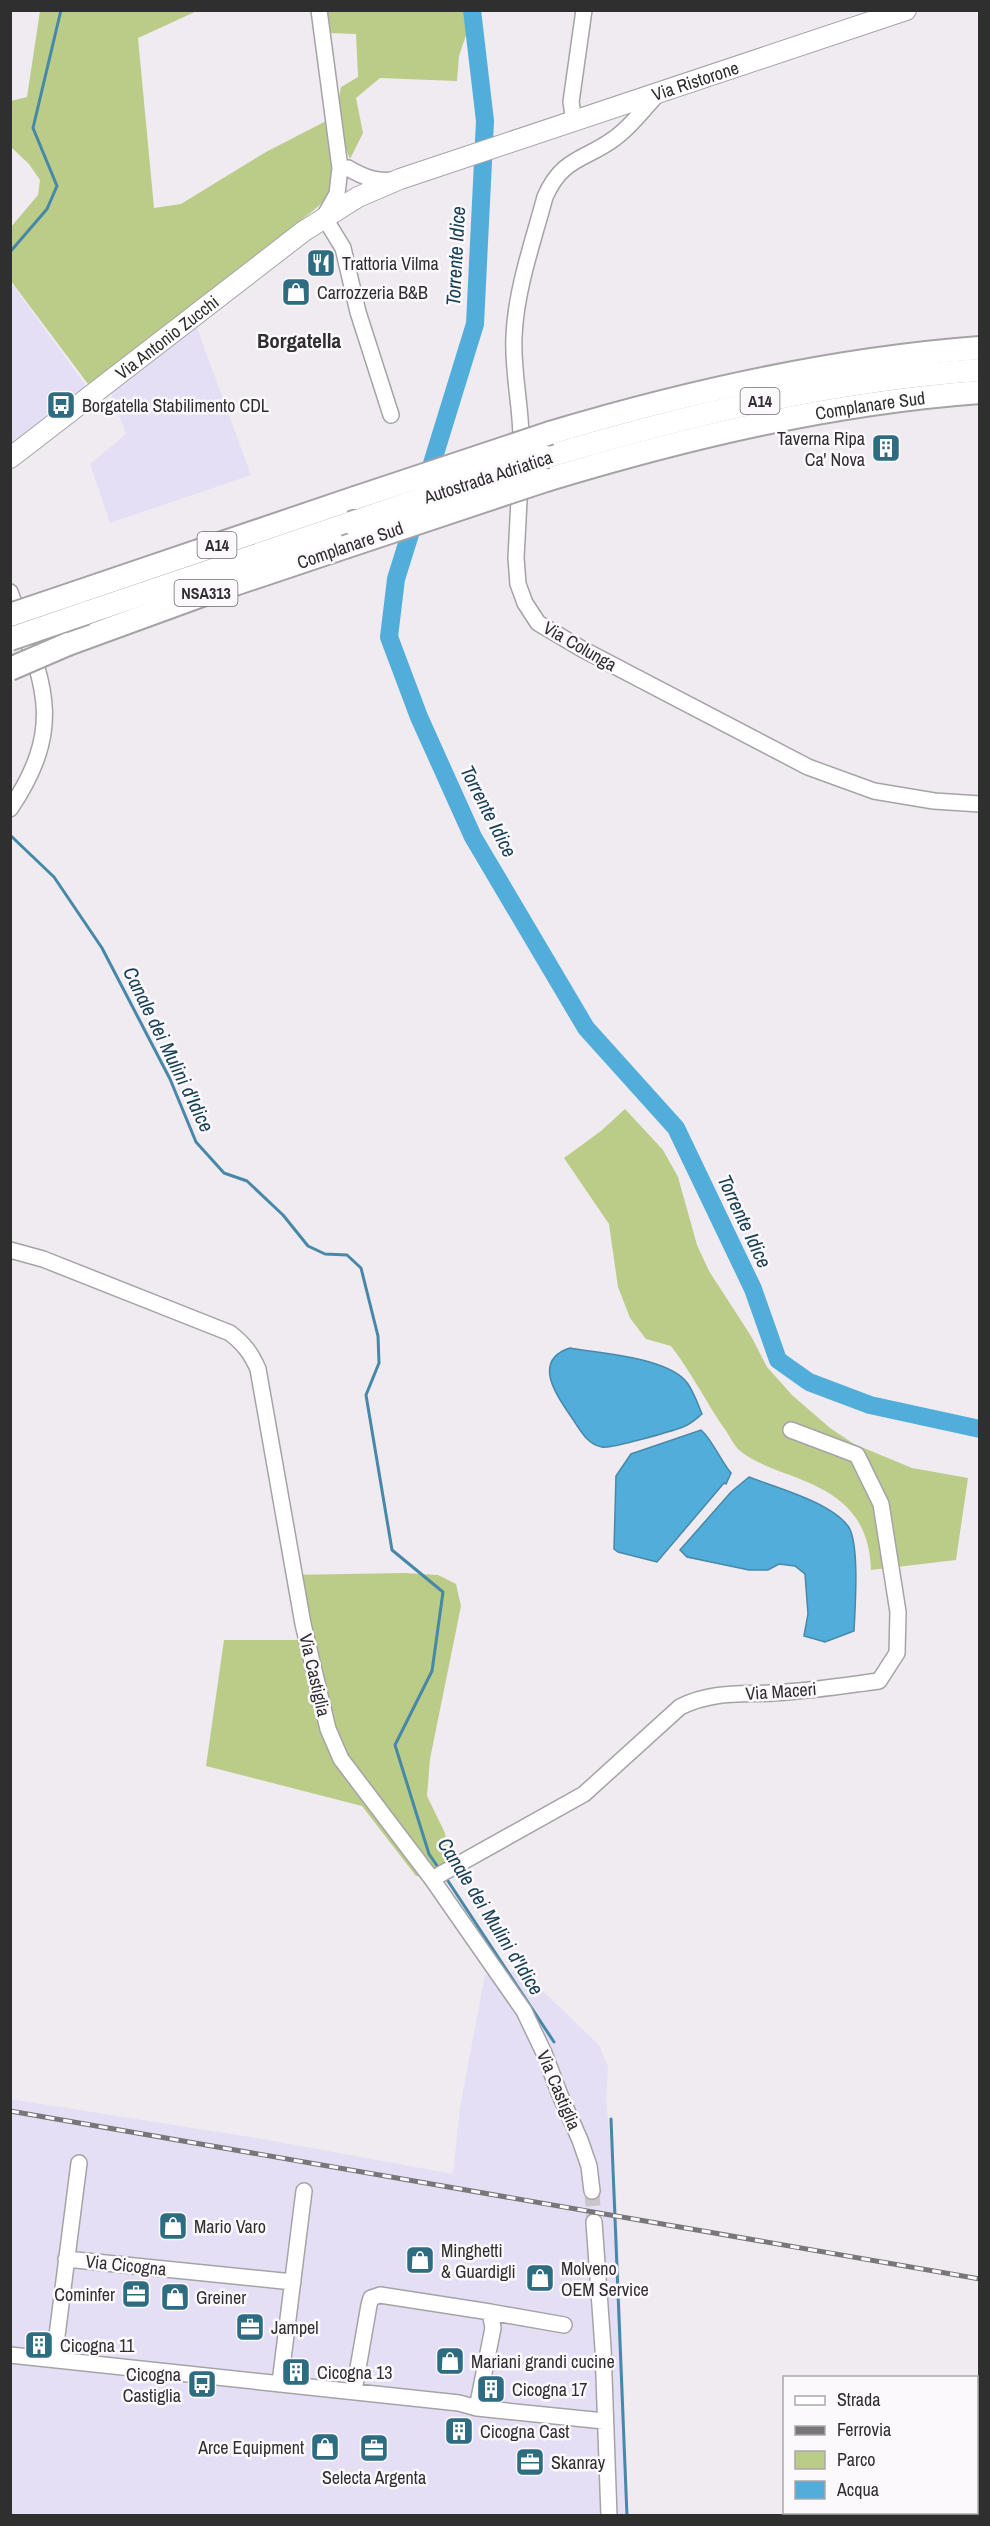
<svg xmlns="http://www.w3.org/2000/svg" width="990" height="2526" viewBox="0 0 990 2526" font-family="'Archivo Narrow',sans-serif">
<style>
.industrial{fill:#e5dff5}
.green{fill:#bacc88}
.water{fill:#51aedb;stroke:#4788a8;stroke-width:1.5}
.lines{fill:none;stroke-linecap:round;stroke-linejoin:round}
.stream{stroke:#4788a8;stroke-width:3}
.river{stroke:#51aedb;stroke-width:18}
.minor-tunnel{stroke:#c9c5ca;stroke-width:15;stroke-dasharray:15 8;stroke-linecap:butt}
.minor-casing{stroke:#a6a3a7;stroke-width:18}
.major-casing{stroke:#a6a3a7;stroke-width:22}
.highway-casing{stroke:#a6a3a7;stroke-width:26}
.minor{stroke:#fff;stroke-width:15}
.major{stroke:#fff;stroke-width:20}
.highway{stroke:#fff;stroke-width:22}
.rail-casing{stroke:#797679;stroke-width:5}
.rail{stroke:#fcf9fd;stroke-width:3;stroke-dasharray:9;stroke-linecap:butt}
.highway-bridge-casing{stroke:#a6a3a7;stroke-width:26;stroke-linecap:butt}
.highway-bridge{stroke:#fff;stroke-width:22}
.labels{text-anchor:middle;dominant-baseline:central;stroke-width:5;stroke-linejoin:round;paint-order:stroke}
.shield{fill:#fcf9fd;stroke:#6d6c6e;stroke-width:1.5}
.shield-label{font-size:16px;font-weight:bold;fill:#302f30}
.street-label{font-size:18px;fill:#302f30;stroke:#fcf9fd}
.poi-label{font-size:18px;fill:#302f30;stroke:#fcf9fd;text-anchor:start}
.water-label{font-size:20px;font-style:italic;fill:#194155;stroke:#fcf9fd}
.quarter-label{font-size:21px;font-weight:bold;fill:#302f30;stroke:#fcf9fd}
</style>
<rect width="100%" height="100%" fill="#efebf0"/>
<path class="industrial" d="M10,281L89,390L10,447Z
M196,325L251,475L110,523L90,464L126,434L111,393Z
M521,1970L599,2045L608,2067L606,2100L617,2204L625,2413V2515H11L10,2099L268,2140L453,2174L460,2107L485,1975Z"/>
<path class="green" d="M40,11H197L138,38L154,208L181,204L266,152L326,121L336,188L328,192L325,201L91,388L11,281V227L38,195L40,180L29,164L11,147V101L27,97Z
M325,11H464L467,32L459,56L457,81L380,78L356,98L363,133L350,159C339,133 335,115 341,87L358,77L356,34L329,33Z
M625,1109L663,1150L678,1177L697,1245L709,1271L751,1336L767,1367L792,1395L830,1428L854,1444L912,1468L968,1478L956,1560L871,1570C869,1511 835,1491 784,1473C769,1467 752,1461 739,1450C734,1445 730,1437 726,1431C707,1404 692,1373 671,1346L646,1339L630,1318L618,1287L609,1224L564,1158L601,1131Z
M404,1573L438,1575L456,1584L461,1606L430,1759L427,1796L444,1831L455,1866L437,1878L416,1876L362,1806L206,1766L224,1640H302L290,1575Z"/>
<path class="water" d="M570,1348C601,1354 669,1357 688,1384C694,1393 698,1404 702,1414C696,1419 691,1424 683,1427C672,1431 611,1449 602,1447C586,1444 579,1428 570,1415C556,1395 532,1360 570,1348Z
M701,1430C711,1438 721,1461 731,1473L726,1484L724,1483L657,1562L618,1552L614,1549L616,1476L631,1454Z
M749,1477C777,1488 830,1502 848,1526C860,1542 855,1609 854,1631L825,1642L804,1636L808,1614L805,1574L795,1566L779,1564L768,1570H749L687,1557L680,1550L731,1492Z"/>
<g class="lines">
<path class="stream" d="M10,252L47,209L57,186L33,128L61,10
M10,835L54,877L102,948L170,1079L196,1142L224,1173L247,1181L283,1215L308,1246L325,1254L347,1255L361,1268L378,1336L379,1363L366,1395L392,1550L443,1592L432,1671L395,1745L429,1854L440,1870
M446,1878L554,2042
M611,2119L627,2516"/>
<path class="river" d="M426,483L475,324L485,121L472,10
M416,515L396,579L389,637L419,717L473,837L586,1028L676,1128L753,1289L778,1360L809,1382L870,1405L980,1429"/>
<path class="minor-tunnel" d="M592,2191L594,2222"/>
<g class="minor-casing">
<path id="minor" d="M319,10L340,168L337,194L324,217L343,248L358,312L391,415
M574,121L571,102L584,10
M348,168C363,177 376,182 394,180
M521,451C523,413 512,375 514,336C516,289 533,242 545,197C562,157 586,160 615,138C632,126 644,108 658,94
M520,481L516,558L518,584L525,603L538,623L582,649L808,767L874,791L934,801L980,804
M10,592C42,680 68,723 10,809
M10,1250L43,1259L230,1333C244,1344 251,1353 258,1369L303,1624L328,1729L341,1759L432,1879L524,2011L544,2053L560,2095L580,2140L589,2166L592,2191
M432,1879L584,1794L680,1707C716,1689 748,1696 786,1692C817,1690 848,1685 879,1681L897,1653L898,1612L881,1504L857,1455L791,1430
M594,2222L603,2348L609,2516
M66,2259L293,2282
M490,2312L564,2325
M10,2355L459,2403L477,2408L604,2421
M54,2359L79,2163
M280,2383L304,2191
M354,2391L369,2305L371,2298L380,2295L490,2312L493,2328L477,2408"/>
</g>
<g class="major-casing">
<g id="major">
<path id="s1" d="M10,458L304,231L358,197L400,179L906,10"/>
</g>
</g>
<g class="highway-casing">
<g id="highway">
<path d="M550,433C690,391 833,359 980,348"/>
<path d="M546,457C688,415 831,380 980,370"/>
<path id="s2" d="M546,480C688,437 831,403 980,392"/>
<path d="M78,592L355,498"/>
<path d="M86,613L351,523"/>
<path d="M68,644L205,594L345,547"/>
</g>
</g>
<use href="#minor" class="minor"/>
<use href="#major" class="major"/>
<use href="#highway" class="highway"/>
<g class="rail-casing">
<path id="rail" d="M10,2111L980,2279"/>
</g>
<use href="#rail" class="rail"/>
<g class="highway-bridge-casing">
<path id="highway-bridge" d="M355,498L550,433
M351,523L546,457
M345,547L546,480
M10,615L78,592
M10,639L86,613
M10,669L68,644"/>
</g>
<use href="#highway-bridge" class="highway-bridge"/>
</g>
<defs>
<g id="restaurant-square" transform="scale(1.5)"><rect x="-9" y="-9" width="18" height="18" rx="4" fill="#2d6c81" stroke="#fcf9fd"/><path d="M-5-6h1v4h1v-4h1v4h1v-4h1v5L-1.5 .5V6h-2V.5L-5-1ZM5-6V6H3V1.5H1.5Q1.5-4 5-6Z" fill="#fff"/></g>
<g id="shop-square" transform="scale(1.5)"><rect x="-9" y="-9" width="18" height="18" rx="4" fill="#2d6c81" stroke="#fcf9fd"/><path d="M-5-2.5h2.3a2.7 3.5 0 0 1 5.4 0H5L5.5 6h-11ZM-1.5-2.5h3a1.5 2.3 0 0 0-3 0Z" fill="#fff"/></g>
<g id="bus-square" transform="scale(1.5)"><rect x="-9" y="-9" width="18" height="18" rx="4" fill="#2d6c81" stroke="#fcf9fd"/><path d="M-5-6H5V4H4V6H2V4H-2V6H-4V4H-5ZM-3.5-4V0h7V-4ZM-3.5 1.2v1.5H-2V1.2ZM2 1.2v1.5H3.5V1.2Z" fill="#fff"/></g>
<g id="building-square" transform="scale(1.5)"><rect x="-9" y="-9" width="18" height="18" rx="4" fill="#2d6c81" stroke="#fcf9fd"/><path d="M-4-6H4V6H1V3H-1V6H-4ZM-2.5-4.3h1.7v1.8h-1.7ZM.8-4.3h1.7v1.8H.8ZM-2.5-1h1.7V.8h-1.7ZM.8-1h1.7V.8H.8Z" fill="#fff"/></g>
<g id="office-square" transform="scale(1.5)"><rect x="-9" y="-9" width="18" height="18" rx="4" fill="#2d6c81" stroke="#fcf9fd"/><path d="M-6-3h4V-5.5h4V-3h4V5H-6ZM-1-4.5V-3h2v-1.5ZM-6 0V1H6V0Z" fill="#fff"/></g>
</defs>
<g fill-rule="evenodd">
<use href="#restaurant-square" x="321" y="263"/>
<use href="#shop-square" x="296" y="292"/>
<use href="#bus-square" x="61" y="405"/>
<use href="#building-square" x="886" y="448"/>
<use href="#shop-square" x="173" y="2226"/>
<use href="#shop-square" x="420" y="2260"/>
<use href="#shop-square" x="540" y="2278"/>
<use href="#office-square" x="136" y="2294"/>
<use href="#shop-square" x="175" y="2297"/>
<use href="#office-square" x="250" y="2327"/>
<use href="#building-square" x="39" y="2345"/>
<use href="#shop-square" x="450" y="2361"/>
<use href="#building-square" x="296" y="2372"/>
<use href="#bus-square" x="202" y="2384"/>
<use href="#building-square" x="491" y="2389"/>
<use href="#building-square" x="459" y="2431"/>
<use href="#shop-square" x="325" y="2447"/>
<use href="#office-square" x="374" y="2448"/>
<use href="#office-square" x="530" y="2462"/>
</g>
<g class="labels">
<g class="shield">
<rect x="740.5" y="388" width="39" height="26" rx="4.5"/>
<rect x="197.5" y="532" width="39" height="26" rx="4.5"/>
<rect x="174.5" y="580" width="63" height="26" rx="4.5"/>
</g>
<g class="shield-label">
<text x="760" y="401">A14</text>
<text x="217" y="545">A14</text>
<text x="206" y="593">NSA313</text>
</g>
<g class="street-label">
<text stroke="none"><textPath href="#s1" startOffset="792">Via Ristorone</textPath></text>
<text stroke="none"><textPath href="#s1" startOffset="198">Via Antonio Zucchi</textPath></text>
<text stroke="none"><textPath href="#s2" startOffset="333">Complanare Sud</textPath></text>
<text transform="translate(488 477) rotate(-18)">Autostrada Adriatica</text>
<text transform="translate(350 545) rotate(-19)">Complanare Sud</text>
<text transform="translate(580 646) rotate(30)">Via Colunga</text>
<text transform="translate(315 1675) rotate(77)">Via Castiglia</text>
<text transform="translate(781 1691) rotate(-4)">Via Maceri</text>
<text transform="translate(559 2090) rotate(67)">Via Castiglia</text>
<text transform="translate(126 2265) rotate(6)">Via Cicogna</text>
</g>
<g class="poi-label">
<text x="342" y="263">Trattoria Vilma</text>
<text x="317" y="292">Carrozzeria B&amp;B</text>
<text x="82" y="405">Borgatella Stabilimento CDL</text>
<text x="865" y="438" text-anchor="end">Taverna Ripa<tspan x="865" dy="21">Ca' Nova</tspan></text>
<text x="194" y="2226">Mario Varo</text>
<text x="441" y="2250">Minghetti<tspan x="441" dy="21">&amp; Guardigli</tspan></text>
<text x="561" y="2268">Molveno<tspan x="561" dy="21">OEM Service</tspan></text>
<text x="115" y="2294" text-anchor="end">Cominfer</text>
<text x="196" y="2297">Greiner</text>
<text x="271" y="2327">Jampel</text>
<text x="60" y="2345">Cicogna 11</text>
<text x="471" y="2361">Mariani grandi cucine</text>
<text x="317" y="2372">Cicogna 13</text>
<text x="181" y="2374" text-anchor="end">Cicogna<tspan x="181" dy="21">Castiglia</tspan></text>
<text x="512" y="2389">Cicogna 17</text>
<text x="480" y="2431">Cicogna Cast</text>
<text x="304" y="2447" text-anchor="end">Arce Equipment</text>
<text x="551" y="2462">Skanray</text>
<text x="374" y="2477" text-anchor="middle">Selecta Argenta</text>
</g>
<g class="water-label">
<text transform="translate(455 256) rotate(-87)">Torrente Idice</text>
<text transform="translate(489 811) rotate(63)">Torrente Idice</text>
<text transform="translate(169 1049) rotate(64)">Canale dei Mulini d'Idice</text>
<text transform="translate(745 1221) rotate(65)">Torrente Idice</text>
<text transform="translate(491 1916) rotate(58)">Canale dei Mulini d'Idice</text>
</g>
<g class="quarter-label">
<text x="299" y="340">Borgatella</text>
</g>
</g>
<rect width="990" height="2526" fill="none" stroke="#302f30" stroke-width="24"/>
<rect x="783" y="2376" width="195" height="138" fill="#fcf9fd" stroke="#aaa8ab" stroke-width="1.5"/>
<rect x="795" y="2396" width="30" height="9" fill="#ffffff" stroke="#aaa8ab" stroke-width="1.5"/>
<text x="837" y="2406" font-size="18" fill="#302f30">Strada</text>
<rect x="795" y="2426" width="30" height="9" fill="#797679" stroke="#aaa8ab" stroke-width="1.5"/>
<text x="837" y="2436" font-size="18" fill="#302f30">Ferrovia</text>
<rect x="795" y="2451" width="30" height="18" fill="#bacc88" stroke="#aaa8ab" stroke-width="1.5"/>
<text x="837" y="2466" font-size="18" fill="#302f30">Parco</text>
<rect x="795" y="2481" width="30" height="18" fill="#51aedb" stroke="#aaa8ab" stroke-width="1.5"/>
<text x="837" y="2496" font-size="18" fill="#302f30">Acqua</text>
</svg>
